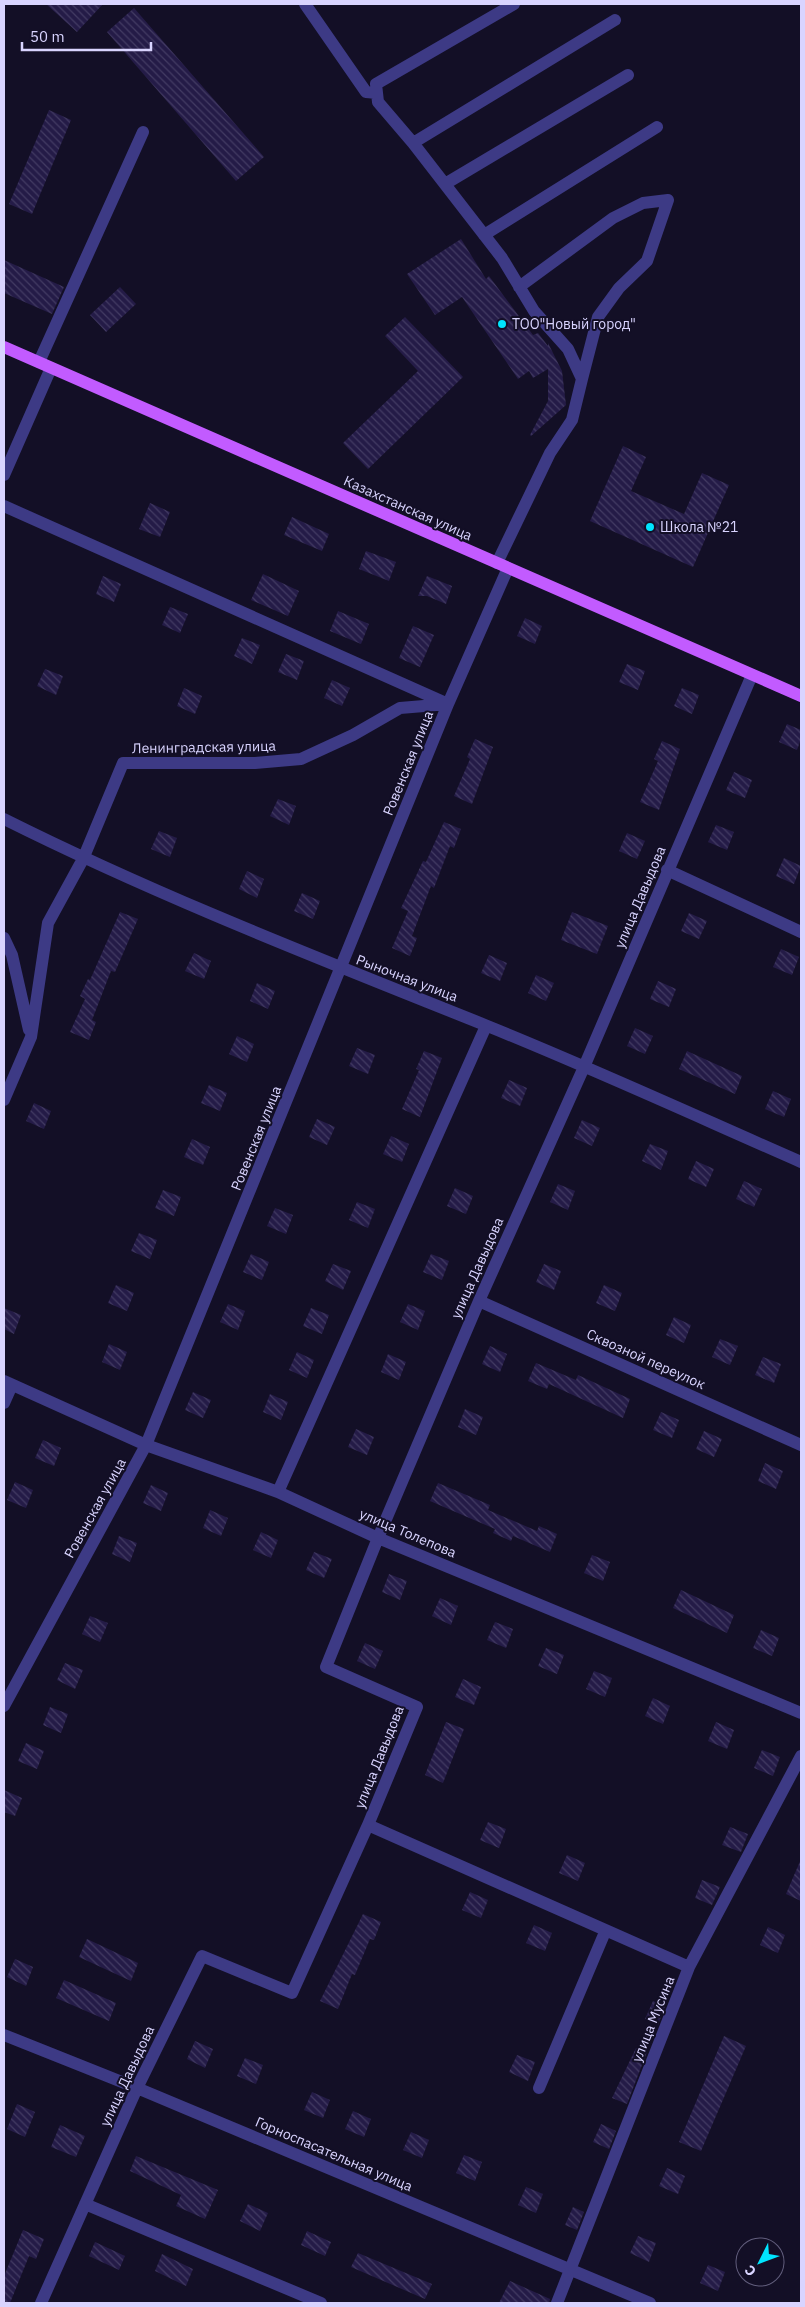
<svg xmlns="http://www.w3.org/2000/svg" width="805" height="2307" viewBox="0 0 805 2307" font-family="'IBM Plex Sans',sans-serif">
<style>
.building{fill:url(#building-back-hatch)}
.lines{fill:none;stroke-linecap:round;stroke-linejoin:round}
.minor{stroke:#3d3a85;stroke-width:12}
.major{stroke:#c25bff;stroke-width:12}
.poi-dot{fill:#00e5ff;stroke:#130f26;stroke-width:2}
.labels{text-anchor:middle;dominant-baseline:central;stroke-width:4;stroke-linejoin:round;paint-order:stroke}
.poi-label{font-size:14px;fill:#d9d4ff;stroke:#130f26;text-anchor:start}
.street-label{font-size:14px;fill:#d9d4ff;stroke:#130f26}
</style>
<defs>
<pattern id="building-back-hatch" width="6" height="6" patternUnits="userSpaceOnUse" patternTransform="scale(1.25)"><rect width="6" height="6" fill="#241b47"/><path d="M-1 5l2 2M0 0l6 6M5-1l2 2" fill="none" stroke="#433b63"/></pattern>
</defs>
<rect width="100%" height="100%" fill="#130f26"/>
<path class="building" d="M46,4H103L77,32Z
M134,8L264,157L236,181L107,32Z
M49,110L71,120L32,214L9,204Z
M461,239L486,279L489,276L533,335L538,333L548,346V343L562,371L566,405L531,436L530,435L548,401V369L533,378L529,371L518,379L462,297L435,315L407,274Z
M4,260L64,287L52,314L4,293Z
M120,287L136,304L106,332L90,315Z
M405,317L463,377L368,469L343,443L418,371L385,336Z
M623,446L646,457L631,491L684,514L702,473L729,485L693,567L590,521Z
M150,503L170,512L160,537L139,529Z
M292,517L329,534L322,551L284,535Z
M366,551L396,562L389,581L359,569Z
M263,574L299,591L288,616L251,600Z
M103,576L121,584L114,602L96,594Z
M427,576L452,586L446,604L427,596H418Z
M170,607L188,614L180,633L162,625Z
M338,611L369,624L361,644L330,631Z
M525,618L542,626L535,644L517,636Z
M413,626L434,635L420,667L399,658Z
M242,638L260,645L252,664L234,656Z
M286,654L304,661L297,680L278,672Z
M627,664L645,671L638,690L619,682Z
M45,669L63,676L56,695L37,686Z
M332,680L350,688L342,706L324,698Z
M184,688L202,696L195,714L177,706Z
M682,688L699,695L692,714L674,706Z
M787,724L801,730V739L797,750L779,742Z
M475,739L493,747L472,804L454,796L470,759L467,757Z
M662,741L680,749L659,810L640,802L658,761L654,759Z
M734,772L752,780L745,798L726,790Z
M278,799L296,806L289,825L270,816Z
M444,822L461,829L454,848L450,846L434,888L431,886L412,936L417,938L410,956L392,948L408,911L401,908L423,861L426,862Z
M716,825L734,832L727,850L708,842Z
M159,831L177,838L170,857L151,849Z
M627,833L645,841L637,859L619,851Z
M784,858L801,866L794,884L776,876Z
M247,871L264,879L257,898L239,889Z
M302,893L320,901L313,919L294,911Z
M120,912L138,919L115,972L111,971L92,1020L96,1022L89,1040L70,1032L85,999L80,996L88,979L90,980Z
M572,912L608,926L597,954L561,940Z
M689,913L707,921L699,939L681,931Z
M781,949L799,957L792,975L773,967Z
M194,953L211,961L204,979L185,971Z
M489,955L507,963L500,981L481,973Z
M536,975L554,983L546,1001L528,993Z
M658,981L676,989L669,1007L650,999Z
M257,983L275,991L268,1009L250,1001Z
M635,1028L653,1036L645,1054L627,1046Z
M237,1036L254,1044L247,1062L229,1054Z
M357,1048L375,1055L368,1074L349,1066Z
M424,1051L442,1058L420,1117L402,1109L419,1070L416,1069Z
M687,1051L742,1076L735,1094L679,1069Z
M509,1080L527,1088L520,1106L501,1098Z
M209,1085L227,1093L220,1111L201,1103Z
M773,1091L791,1099L784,1117L765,1109Z
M34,1103L51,1111L44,1129L26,1121Z
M317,1119L335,1127L327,1145L309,1137Z
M582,1120L600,1128L592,1146L574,1138Z
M391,1136L409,1144L402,1162L383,1154Z
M192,1139L210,1147L203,1165L184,1157Z
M650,1144L668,1151L661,1170L642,1161Z
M696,1161L714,1169L706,1187L688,1179Z
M744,1181L762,1189L754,1207L736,1199Z
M558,1184L575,1191L568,1210L550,1202Z
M455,1188L473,1196L466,1214L447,1206Z
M163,1190L181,1197L174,1216L155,1208Z
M357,1202L375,1209L368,1228L349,1220Z
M275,1208L293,1215L286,1234L267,1226Z
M139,1233L157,1240L150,1259L131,1251Z
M251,1254L269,1262L262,1280L243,1272Z
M431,1254L449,1261L442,1280L423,1272Z
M333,1264L351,1271L343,1290L325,1281Z
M544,1264L561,1271L554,1290L536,1282Z
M116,1285L134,1293L127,1311L108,1303Z
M604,1285L622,1293L615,1311L596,1303Z
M228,1304L245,1311L238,1330L220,1322Z
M408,1304L425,1311L418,1330L400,1322Z
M4,1308L21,1315L14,1334L4,1329Z
M311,1308L329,1315L322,1334L303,1326Z
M674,1317L691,1325L684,1343L666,1335Z
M720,1339L738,1346L730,1365L712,1357Z
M109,1344L127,1352L120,1370L102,1362Z
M490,1346L507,1354L500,1372L482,1364Z
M297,1352L314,1360L307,1378L289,1370Z
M388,1354L406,1362L399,1380L381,1372Z
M763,1357L781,1364L774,1383L755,1375Z
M536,1363L576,1380L578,1375L630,1399L623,1418L549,1384L547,1389L528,1381Z
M193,1392L211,1400L203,1418L185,1410Z
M270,1394L288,1402L281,1420L263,1412Z
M465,1409L483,1417L476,1435L458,1427Z
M661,1412L679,1420L672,1438L653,1430Z
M356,1429L374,1437L367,1455L348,1447Z
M704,1431L722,1439L714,1457L696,1449Z
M43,1440L61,1448L54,1466L35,1458Z
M765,1463L783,1471L776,1489L758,1481Z
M15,1482L33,1490L26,1508L7,1500Z
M438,1483L490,1505L488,1510L537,1531L539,1526L557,1534L550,1552L513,1536L511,1541L493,1533L495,1529L430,1501Z
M151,1485L168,1493L161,1511L143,1503Z
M210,1510L228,1518L221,1536L203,1528Z
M261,1532L278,1540L271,1558L253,1550Z
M119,1536L137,1543L130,1562L112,1554Z
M314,1552L332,1559L324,1578L306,1570Z
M592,1555L610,1562L603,1581L584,1573Z
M389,1574L407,1581L400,1600L382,1592Z
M681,1590L734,1615L727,1633L673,1608Z
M440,1598L458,1606L451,1625L432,1616Z
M90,1616L108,1623L100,1642L82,1634Z
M495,1622L513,1629L506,1648L487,1640Z
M761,1630L779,1638L772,1656L753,1648Z
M365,1643L383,1651L375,1669L357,1661Z
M546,1648L564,1655L557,1674L538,1666Z
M65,1663L83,1670L75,1689L57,1680Z
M594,1671L612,1678L605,1697L586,1689Z
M463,1679L481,1687L474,1705L455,1697Z
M653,1698L670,1706L663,1724L645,1716Z
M50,1707L68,1714L61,1733L43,1725Z
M446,1722L464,1729L443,1783L425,1775Z
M716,1722L734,1730L727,1749L708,1741Z
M26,1743L44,1751L37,1769L18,1761Z
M762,1750L780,1757L773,1776L754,1768Z
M4,1790L22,1798L15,1816L4,1812Z
M488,1822L506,1829L499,1848L480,1840Z
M730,1827L748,1834L741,1852L722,1845Z
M567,1855L585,1863L578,1881L559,1873Z
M801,1859V1901L786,1894Z
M702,1880L720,1887L712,1905L695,1898Z
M470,1892L488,1900L481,1918L462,1910Z
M363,1914L381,1922L374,1940L370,1939L355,1975L352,1974L338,2009L320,2001Z
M534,1925L552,1933L545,1951L526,1943Z
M768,1927L785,1935L778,1953L760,1945Z
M87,1939L138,1963L131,1981L79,1957Z
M15,1959L33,1967L26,1986L7,1977Z
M64,1980L116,2003L109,2021L56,1998Z
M653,2001L665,2006L658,2025L645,2019Z
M724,2036L746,2046L701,2151L679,2142Z
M195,2041L213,2049L205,2068L187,2059Z
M636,2048L647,2052L627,2104L612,2098Z
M517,2055L535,2062L528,2081L509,2072Z
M245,2058L263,2065L256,2084L237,2076Z
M312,2092L330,2100L323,2118L304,2110Z
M17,2104L35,2112L25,2137L7,2129Z
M353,2111L371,2119L364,2137L345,2129Z
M601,2124L616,2131L609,2149L593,2142Z
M60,2125L85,2136L76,2157L51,2147Z
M411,2132L429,2140L422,2158L403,2150Z
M464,2155L482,2162L475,2181L456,2173Z
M136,2156L218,2190L205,2219L176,2206L181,2195L130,2171Z
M667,2168L685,2176L678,2194L659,2186Z
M526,2187L543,2194L536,2213L518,2205Z
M248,2204L268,2213L260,2231L240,2221Z
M573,2207L584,2212L577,2230L565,2225Z
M23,2230L44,2239L36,2259L29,2256L10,2303H4V2276Z
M307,2231L331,2242L325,2256L301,2245Z
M638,2236L656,2243L649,2262L630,2253Z
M95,2242L125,2256L119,2270L89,2256Z
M358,2253L432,2284L425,2299L351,2267Z
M162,2254L193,2269L186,2286L155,2271Z
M708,2265L725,2272L718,2291L700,2283Z
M510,2281L550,2299L549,2303H499Z"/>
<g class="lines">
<path class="minor" d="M305,4L366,92L377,93
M514,4L376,84L378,102L413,143L615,20
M413,143L502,258L534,311L568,349L582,379L572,420L550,453L497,563
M445,184L628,75
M484,235L657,127
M519,287L613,218L643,203L668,200L647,261L619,288L598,317L582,379
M39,362L143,132
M4,475L51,368
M4,506L448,704L400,708L353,735L301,759L255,763H123L83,859L48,923L31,1037L4,1100
M4,819C160,897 323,960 485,1025C592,1068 696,1116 801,1162
M667,870L801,932
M4,938L12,955L29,1030
M479,1301L801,1445
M4,1381L146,1445L278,1492L378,1538L801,1713
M4,1403L12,1385
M278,1492L486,1026
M4,1706L146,1445L448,704L508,568
M368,1825L689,1967
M4,2035L137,2088L650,2303
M539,2088L605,1932
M85,2204L321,2303
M41,2303L137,2088L202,1956L292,1993L368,1825L417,1707L326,1667L378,1538L479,1301L584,1067L752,675
M557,2303L689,1967L801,1756"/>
<path class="major" d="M4,347L801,696"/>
</g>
<g class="poi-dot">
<circle cx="502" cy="324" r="5"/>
<circle cx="650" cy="527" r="5"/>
</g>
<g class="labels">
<g class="poi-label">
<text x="512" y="324">ТОО"Новый город"</text>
<text x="660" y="527">Школа №21</text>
</g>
<g class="street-label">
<text transform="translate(408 508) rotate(24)">Казахстанская улица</text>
<text transform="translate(204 747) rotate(-1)">Ленинградская улица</text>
<text transform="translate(408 763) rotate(-68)">Ровенская улица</text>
<text transform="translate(640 897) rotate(-67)">улица Давыдова</text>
<text transform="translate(407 978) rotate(21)">Рыночная улица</text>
<text transform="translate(256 1138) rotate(-68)">Ровенская улица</text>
<text transform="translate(477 1268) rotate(-66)">улица Давыдова</text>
<text transform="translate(646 1359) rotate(24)">Сквозной переулок</text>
<text transform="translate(95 1508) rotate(-61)">Ровенская улица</text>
<text transform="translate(408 1533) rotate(23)">улица Толепова</text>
<text transform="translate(379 1757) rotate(-68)">улица Давыдова</text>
<text transform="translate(653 2019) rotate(-68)">улица Мусина</text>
<text transform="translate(127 2076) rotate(-65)">улица Давыдова</text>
<text transform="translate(334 2154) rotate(23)">Горноспасательная улица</text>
</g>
</g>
<rect width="805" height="2307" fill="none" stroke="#d9d4ff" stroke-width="10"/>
<g transform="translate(760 2262) rotate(228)"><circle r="24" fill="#130f26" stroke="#625e7d"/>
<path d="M0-4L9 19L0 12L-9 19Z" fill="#00e5ff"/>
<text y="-8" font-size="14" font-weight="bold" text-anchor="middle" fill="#d9d4ff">С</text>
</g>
<path d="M22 42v8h129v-8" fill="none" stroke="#d9d4ff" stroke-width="2.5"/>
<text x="30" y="42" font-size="15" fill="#d9d4ff" stroke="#130f26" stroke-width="4" paint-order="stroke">50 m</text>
</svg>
